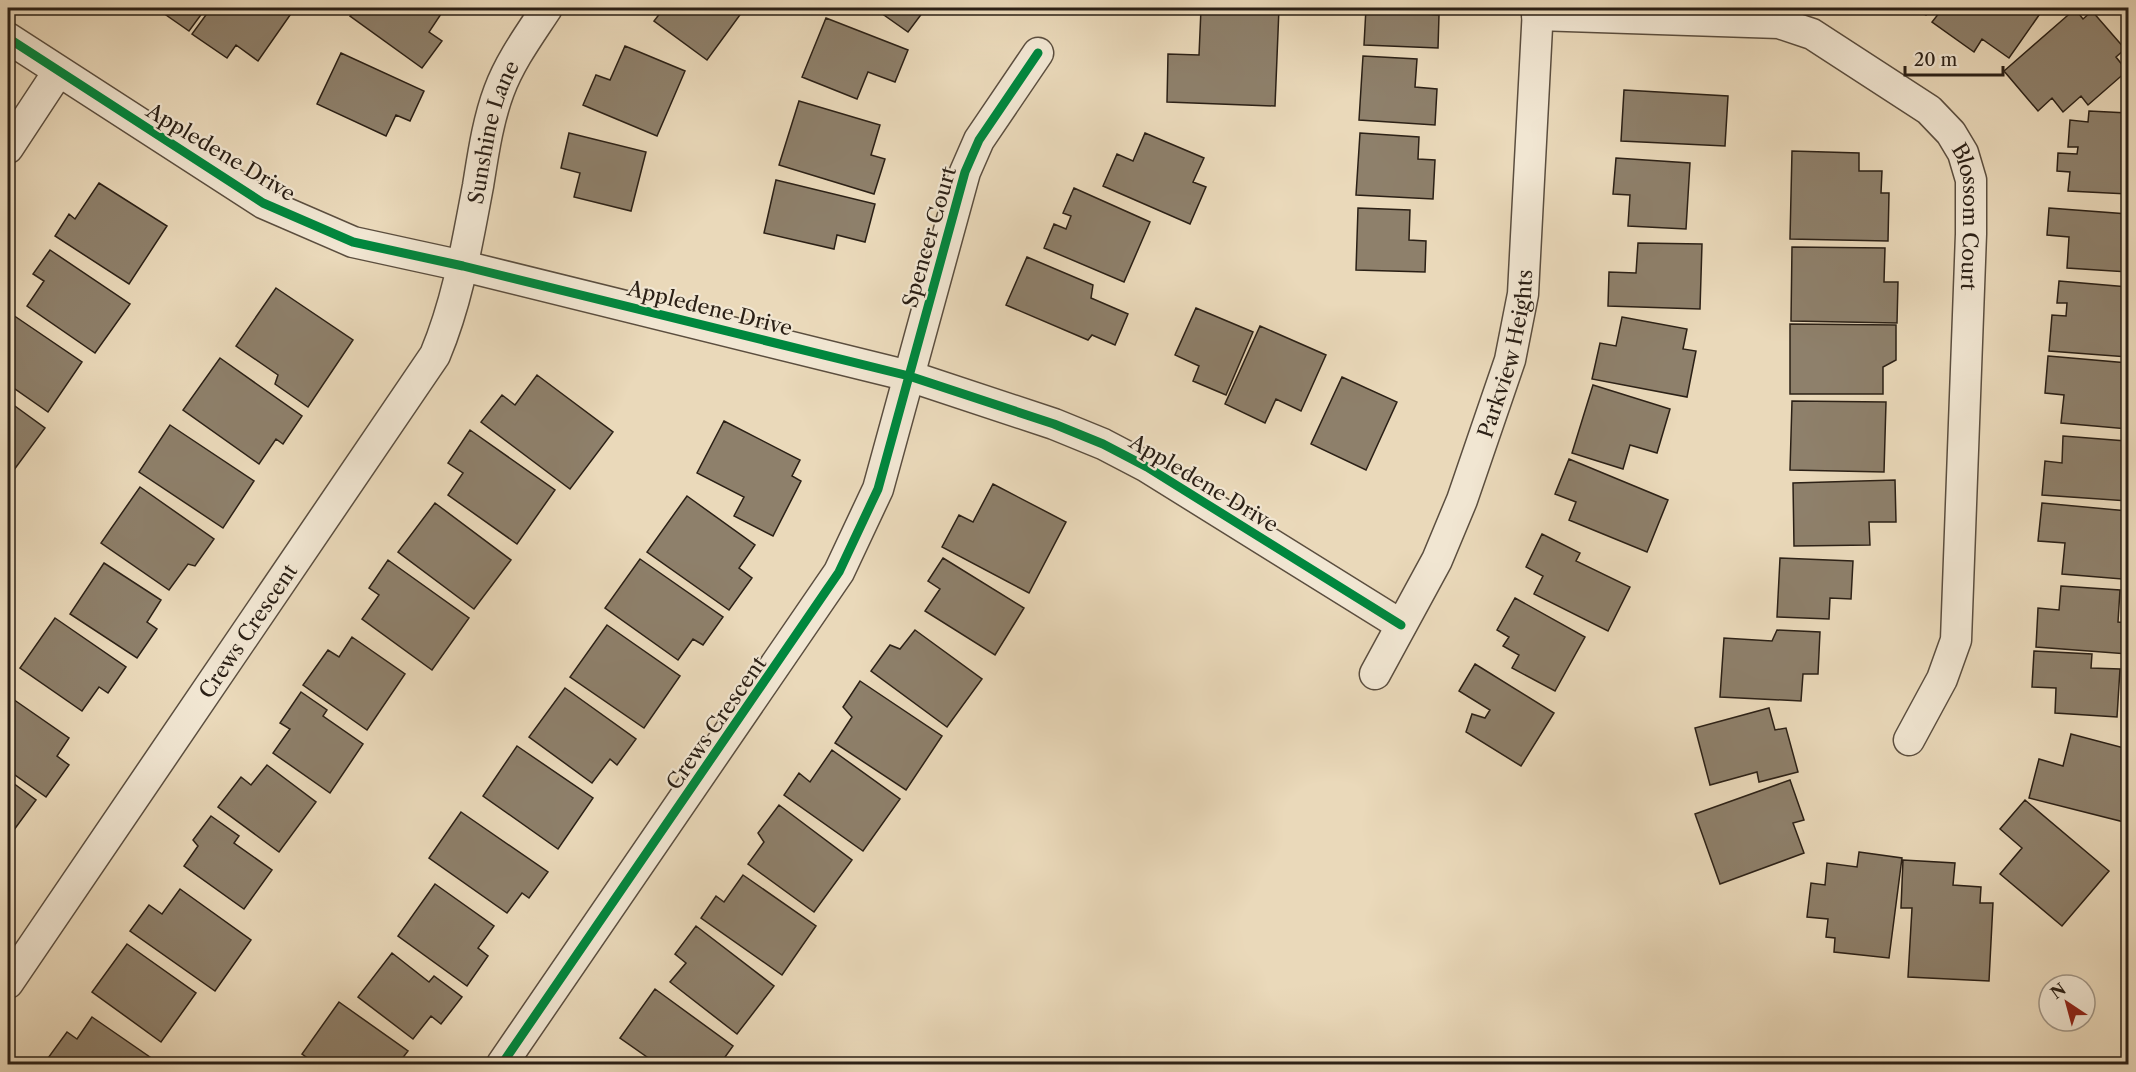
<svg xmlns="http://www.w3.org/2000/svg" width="2136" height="1072" viewBox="0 0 2136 1072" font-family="'Libre Caslon Text',serif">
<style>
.building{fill:#8e806b;stroke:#2b2016;stroke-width:1.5}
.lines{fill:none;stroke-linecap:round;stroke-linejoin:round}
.street-casing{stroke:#5b4e3f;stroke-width:33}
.street{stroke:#f1e6d2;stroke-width:30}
.cycleway-casing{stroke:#f1e6d2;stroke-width:13}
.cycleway{stroke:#00873e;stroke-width:9}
.labels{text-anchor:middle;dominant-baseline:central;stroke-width:4.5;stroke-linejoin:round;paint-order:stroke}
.street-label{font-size:21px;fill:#2b2016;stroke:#f1e6d2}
</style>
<rect width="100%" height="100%" fill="#ead9ba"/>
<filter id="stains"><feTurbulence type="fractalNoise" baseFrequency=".00333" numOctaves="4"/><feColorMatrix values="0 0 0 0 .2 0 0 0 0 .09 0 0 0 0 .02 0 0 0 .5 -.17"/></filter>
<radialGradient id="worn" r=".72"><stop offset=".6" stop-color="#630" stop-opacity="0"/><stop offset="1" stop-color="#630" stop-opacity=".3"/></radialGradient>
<path class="building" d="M156,8H206L189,31Z
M211,8H295L258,61L236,45L227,58L192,34Z
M357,8H445L429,32L442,41L422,68L350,16Z
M664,8H745L707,60L654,21Z
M874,8H926L908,32Z
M1208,8H1279L1275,106L1167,102L1168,54L1199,55L1201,9Z
M1366,8H1425V14L1439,15L1438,48L1364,45Z
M1914,8H1931L1926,15Z
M1943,8H2044L2009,58L1982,39L1974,52L1932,22Z
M2075,9L2083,19L2092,11L2125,49L2116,57L2127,71L2088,105L2081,96L2063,112L2052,98L2038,111L2004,71Z
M826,18L908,50L895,82L868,72L857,99L802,77Z
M625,46L685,71L657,136L583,105L596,75L610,80Z
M341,53L424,91L410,121L396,115L386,136L317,104Z
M1363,56L1417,59L1415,87L1437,89L1435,125L1359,120Z
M1624,90L1728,96L1725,146L1621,141Z
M799,101L880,125L871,155L885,159L874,194L779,165Z
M2089,111L2128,113V194L2068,191L2070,172L2057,171L2058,153L2077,154L2078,147H2068L2070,120L2088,122Z
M569,133L646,152L631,211L574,197L580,173L561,168Z
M1145,133L1204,158L1193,182L1206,187L1190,224L1103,186L1117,154L1133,161Z
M1360,133L1419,137L1418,159L1435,160L1433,199L1356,195Z
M1792,151L1859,153V171H1882L1881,193H1889L1888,241L1790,239Z
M1616,158L1690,163L1686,229L1628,226L1630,195L1613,194Z
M776,180L875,204L865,242L837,235L834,249L764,233Z
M99,183L167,226L129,284L55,236L69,214L75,219Z
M1074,188L1150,222L1124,282L1044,248L1054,224L1066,229L1071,216L1063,213Z
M1358,208L1410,210L1409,240L1426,241L1425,272L1356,270Z
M2049,208L2128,214V272L2067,268L2069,237L2047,235Z
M1638,243L1702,244L1700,309L1608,306L1609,272L1636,273Z
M1792,247L1885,248L1884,282H1898L1897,323L1791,321Z
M50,250L130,304L95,353L27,306L44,281L33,274Z
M1027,257L1093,285L1091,298L1128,314L1115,345L1092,335L1088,340L1006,305Z
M2059,281L2128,287V357L2049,351L2052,315L2066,316L2067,303H2057Z
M276,288L353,340L308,407L275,384L278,375L236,346Z
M1196,308L1253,332L1226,395L1193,381L1199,366L1175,355Z
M13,315L82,362L48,412L8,384V322Z
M1622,317L1687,329L1683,349L1696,351L1687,397L1592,379L1600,343L1616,346Z
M1790,324L1896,325V360L1883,367V394H1790Z
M1260,326L1326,355L1301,411L1276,399L1265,423L1225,404Z
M2048,356L2128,363V429L2061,423L2064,395L2045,393Z
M220,358L302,416L283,444L276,439L259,464L183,410Z
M537,375L613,432L570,489L481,422L502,395L515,405Z
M1342,377L1397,402L1366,470L1311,444Z
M1593,385L1670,409L1657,453L1630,445L1623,469L1572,453Z
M8,401L45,428L8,478Z
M1792,401L1886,402L1884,472L1790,470Z
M724,421L800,460L792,476L801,481L773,536L734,516L744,497L697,473Z
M170,425L254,481L223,528L139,472Z
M470,430L555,490L517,544L448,495L463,473L448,463Z
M2063,436L2126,441L2125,463H2128V501L2042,495L2045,461L2062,463Z
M1569,459L1668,500L1647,552L1569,520L1576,502L1555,494Z
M1895,480L1896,522H1869L1870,545L1794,546L1793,483Z
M993,484L1066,522L1029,593L942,547L959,515L973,522Z
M140,487L214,539L195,566L188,564L169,590L101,543Z
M687,496L755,545L739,568L752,578L729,610L647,552Z
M435,503L511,560L474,609L398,552Z
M2042,503L2128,511V546H2125L2122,579L2062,574L2065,543L2038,541Z
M1542,534L1580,553L1576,561L1630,587L1608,631L1534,594L1543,576L1526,567Z
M943,558L1024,608L995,655L925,611L940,589L928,581Z
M1780,558L1853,561L1851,599L1830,598L1829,619L1777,617Z
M640,559L723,617L703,645L693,639L678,660L605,608Z
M388,560L469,618L432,670L362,619L379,595L369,588Z
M104,563L161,600L147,622L157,629L137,658L70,614Z
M2061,586L2120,590L2118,622L2128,623V654L2036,647L2038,608L2059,610Z
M1515,598L1585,637L1555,691L1512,668L1519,655L1503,646L1509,637L1497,630Z
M55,618L126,667L108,693L99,687L82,711L20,668Z
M607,625L680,676L644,728L570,677Z
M915,630L982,679L947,727L871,671L890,645L900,649Z
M1777,630L1820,632L1818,674H1803L1801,701L1720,697L1724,638L1772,641Z
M352,637L405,674L367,730L303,685L328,650L339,657Z
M2034,651L2092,654L2091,668L2120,669L2117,717L2055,713L2056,688L2032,687Z
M1475,664L1554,713L1521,766L1466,732L1472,714L1485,718L1490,710L1459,691Z
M860,681L942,736L906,790L835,743L852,717L843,707Z
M565,688L636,739L617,765L610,759L592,783L529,737Z
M301,692L327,710L323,716L363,744L330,793L273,753L290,729L280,723Z
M10,697L69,738L57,756L69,765L46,797L8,770V701Z
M1769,708L1775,730L1786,728L1798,772L1759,782L1757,772L1710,785L1695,728Z
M2071,734L2128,749V806L2124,822L2029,798L2039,759L2063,766Z
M517,746L593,798L558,849L483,796Z
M832,750L900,799L863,851L784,795L799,773L810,782Z
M267,765L316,802L279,852L218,807L241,777L251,785Z
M9,780L36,800L11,834L8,832Z
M1790,780L1804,820L1793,823L1804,853L1720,884L1695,814Z
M2025,800L2109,871L2062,926L2000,874L2022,848L2000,829Z
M779,805L852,860L814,912L748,864L764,842L758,833Z
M461,812L548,872L529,898L522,893L507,913L429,858Z
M211,816L239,836L234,843L272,870L244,909L184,866L198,846L193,840Z
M1859,852L1902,858L1889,958L1834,952L1835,938L1826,937L1828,919L1807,917L1811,883L1825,885L1827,863L1857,867Z
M1903,860L1955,863L1953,885L1981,887L1980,903H1993L1989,981L1908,977L1912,908H1901Z
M743,875L816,926L782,975L701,918L716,896L724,902Z
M435,884L494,926L478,948L488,956L467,986L398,936Z
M180,889L251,940L215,991L130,931L149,905L162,914Z
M696,926L774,986L737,1034L670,982L686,963L675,954Z
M127,944L196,993L161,1042L92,992Z
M392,953L429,982L434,976L462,997L441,1024L431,1016L413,1039L358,997Z
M655,989L733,1046L720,1064H657L620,1038Z
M339,1002L408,1051L398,1064H316L302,1054Z
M92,1017L160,1064H56L48,1058L67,1032L77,1039Z"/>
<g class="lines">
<g class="street-casing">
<g id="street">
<path id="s1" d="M1537,15L1779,23L1812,34L1929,110L1951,133L1963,153L1971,180V234L1956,640L1942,679L1909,740"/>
<path d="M8,38L263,203L353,242L463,266L909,376L1054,424L1103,444L1147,467L1401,625"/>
<path d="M8,148L58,72"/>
<path id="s2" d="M1375,674L1437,560L1462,500L1510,360L1523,294L1538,8"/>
<path id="s3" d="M8,983L435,355C458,300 467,244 478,186C483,155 488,120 499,91C510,61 530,34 547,8"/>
<path d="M502,1064L839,572L878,489L965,172L979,140L1038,53"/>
</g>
</g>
<use href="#street" class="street"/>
<g class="cycleway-casing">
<path id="cycleway" d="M8,38L263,203L353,242L463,266L909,376L1054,424L1103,444L1147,467L1401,625
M502,1064L839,572L878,489L965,172L979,140L1038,53"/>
</g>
<use href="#cycleway" class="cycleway"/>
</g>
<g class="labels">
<g class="street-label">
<text stroke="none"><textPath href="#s3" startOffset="990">Sunshine Lane</textPath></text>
<text transform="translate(221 152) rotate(31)">Appledene Drive</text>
<text stroke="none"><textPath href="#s1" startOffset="536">Blossom Court</textPath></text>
<text transform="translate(929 237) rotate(-74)">Spencer Court</text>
<text transform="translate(710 308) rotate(14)">Appledene Drive</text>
<text stroke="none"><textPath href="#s2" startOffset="348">Parkview Heights</textPath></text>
<text transform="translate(1204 483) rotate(31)">Appledene Drive</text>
<text stroke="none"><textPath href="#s3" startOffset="426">Crews Crescent</textPath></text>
<text transform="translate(716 723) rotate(-55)">Crews Crescent</text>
</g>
</g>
<rect width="2136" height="1072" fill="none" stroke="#ead9ba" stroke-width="30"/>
<rect x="9" y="9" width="2118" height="1054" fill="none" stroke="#2b2016" stroke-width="3"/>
<rect x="15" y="15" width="2106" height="1042" fill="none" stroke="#2b2016" stroke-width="1.5"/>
<g transform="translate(2067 1003) rotate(324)"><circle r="28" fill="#f1e6d2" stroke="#a29787" stroke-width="1.5"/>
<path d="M0-4.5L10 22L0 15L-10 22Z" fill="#8f2418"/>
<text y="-9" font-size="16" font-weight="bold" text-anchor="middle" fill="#2b2016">N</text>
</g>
<path d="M1905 66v9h98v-9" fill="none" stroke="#2b2016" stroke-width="3"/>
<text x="1914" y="66" font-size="18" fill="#2b2016" stroke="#f1e6d2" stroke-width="4.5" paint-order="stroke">20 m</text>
<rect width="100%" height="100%" filter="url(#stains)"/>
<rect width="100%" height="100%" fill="url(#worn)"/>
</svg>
